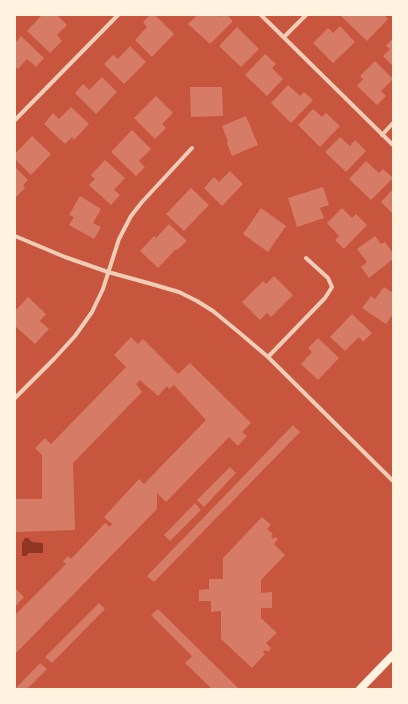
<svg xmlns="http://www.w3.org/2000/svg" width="408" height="704" viewBox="0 0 408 704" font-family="'Times New Roman',serif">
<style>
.water{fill:#8f3625}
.building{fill:#d67c66}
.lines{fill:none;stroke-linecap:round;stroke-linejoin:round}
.minor{stroke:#f1ccb7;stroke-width:4}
.secondary{stroke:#fff3e0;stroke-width:8}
</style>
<rect width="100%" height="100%" fill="#c8553d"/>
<path class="water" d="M25,538H28L32,542L43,543V553H28L27,556H22V543Z"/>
<path class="building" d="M42,15H57L67,25L57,35L62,41L50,53L27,31Z
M150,15H155L174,34L152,57L135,40L147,27L143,22Z
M197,15H217L219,17L221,15H227L233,21L210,44L188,24Z
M342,15H384L388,19L367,41L341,16Z
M340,26L355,42L333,63L313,43L328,28L333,33Z
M237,27L259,49L241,67L219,46Z
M21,36L44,58L36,67L27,59L18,69L15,67V43Z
M393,38V66L383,56L390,49L386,46Z
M130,46L146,62L124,84L104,64L113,55L118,59Z
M265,54L276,64L272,68L283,79L267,96L245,75Z
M375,61L393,79L381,91L386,96L377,105L357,86L363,79L360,76Z
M102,77L117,92L96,114L75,93L83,84L89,90Z
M288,85L300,96L304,92L313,100L291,123L271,103Z
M190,87H222L223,116L191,117Z
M156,96L173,113L162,124L166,128L155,139L134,118Z
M71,107L89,124L74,140L72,137L65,144L44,124L53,113L59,119Z
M313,109L322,117L326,113L340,126L320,147L298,125Z
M246,116L258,145L232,156L227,143L228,142L222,126Z
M132,130L151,149L139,161L145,167L136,176L111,152Z
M32,136L51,154L31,175L15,159V154Z
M340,137L350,146L355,140L366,151L346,172L325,152Z
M105,160L125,178L114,190L120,195L111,205L89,185L95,179L91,175Z
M366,161L379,173L383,169L393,178L371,200L349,179Z
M15,167L28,180L23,185L25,188L15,198Z
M230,171L243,184L222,206L204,188L214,177L219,182Z
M323,187L329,205L320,208L324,218L297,227L288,198Z
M191,188L209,205L184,231L166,214Z
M393,189V214L381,202Z
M80,196L101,209L93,223L101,227L94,239L69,225L74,217L69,215Z
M261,208L286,226L268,252L243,234Z
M342,208L352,218L356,214L367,225L344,249L335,240L339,236L327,223Z
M169,224L187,241L177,250L176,249L158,268L140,251L154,236L156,238Z
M375,236L381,244L385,242L393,253V259L369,278L361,267L367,262L357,249Z
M274,276L293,295L271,317L267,313L260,320L242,302L263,281L266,284Z
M384,287L393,293V314L386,324L362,308L371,296L375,299Z
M28,297L46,314L40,321L49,329L35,344L15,326V311Z
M352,314L372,333L363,342L359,337L345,351L330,337Z
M131,337L138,344L143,339L178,374L190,363L251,423L242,432L247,436L238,446L229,437L166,502L157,493V509L15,654V615L66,564L63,561L68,556L71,559L105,523L110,527L112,524L104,517L139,479L144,484L206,420L174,385L169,389L167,386L158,396L140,380L136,384L142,392L73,463L75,530L15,532V499H42V455L35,448L45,438L51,444L126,367L114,355Z
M318,338L339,358L318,380L301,364L312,352L308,348Z
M293,425L300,432L154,582L147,576Z
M230,467L236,473L204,507L197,500Z
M195,503L201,510L170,541L164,535Z
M262,517L271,525L267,529L273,534L271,536L273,539L275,537L278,539L274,544L285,555L261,580V593L272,592V608H261V618L277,633L266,643L271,648L268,652L265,650L263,652L265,654L252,668L221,639V611L211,612V601H199V590L209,589V579H223V558Z
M15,588L24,597L15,607Z
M99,603L105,609L52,663L45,657Z
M158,609L239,689H212L185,663L192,656L151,615Z
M40,663L47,669L27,689H15Z"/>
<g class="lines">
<path class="minor" d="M261,15L393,145
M284,37L306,15
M15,120L118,15
M382,135L393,123
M15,236L65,257L108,272L148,283L179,292L197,301L213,311L241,334L268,357L393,481
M268,357L325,298L332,287L328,278L306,258
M15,398L54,359L75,336L92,312L103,289L119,239L131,216L142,202L192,148"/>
<path class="secondary" d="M360,689L393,655"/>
</g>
<rect width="408" height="704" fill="none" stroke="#fff3e0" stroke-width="32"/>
</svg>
